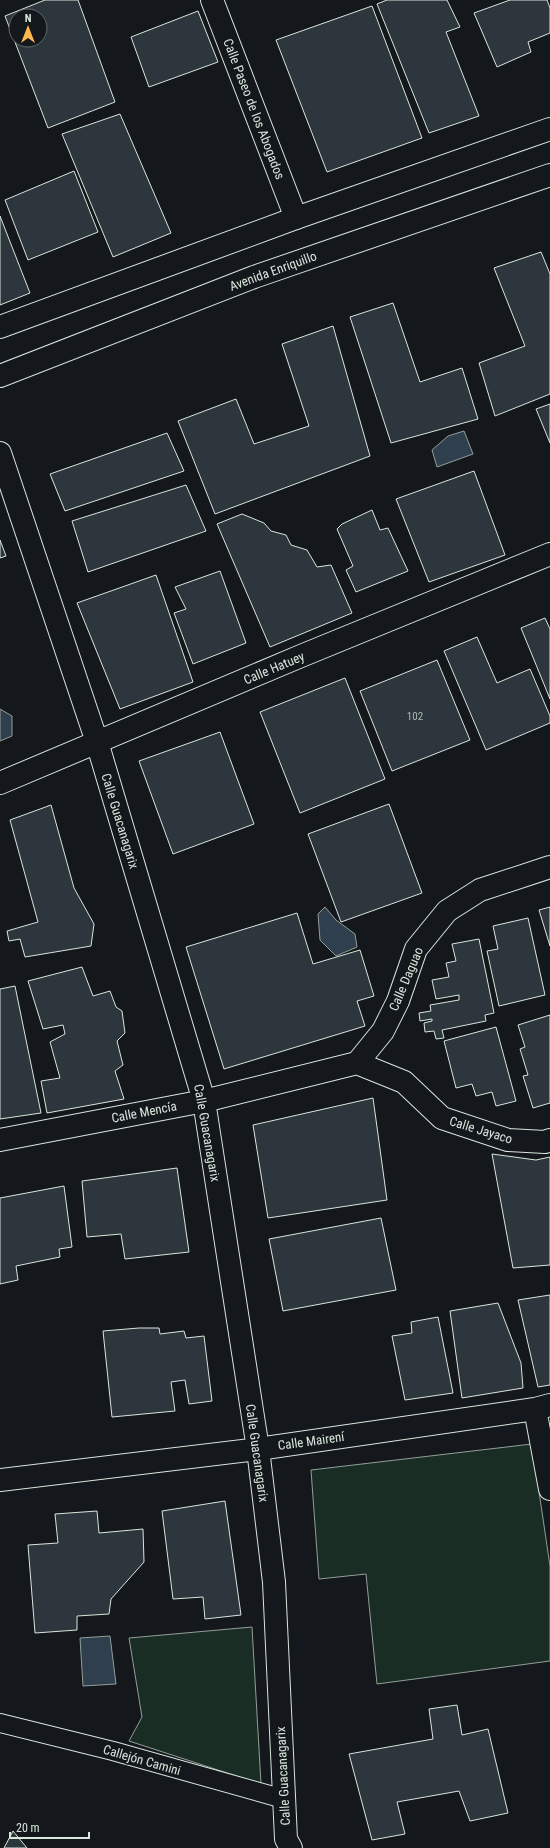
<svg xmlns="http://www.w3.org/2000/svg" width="550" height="1848" viewBox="0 0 550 1848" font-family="'Roboto Condensed',sans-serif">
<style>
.green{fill:#1a2d24;stroke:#939e99}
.water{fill:#2f3f4d;stroke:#939e99}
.building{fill:#2c363c;stroke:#d8e6dc;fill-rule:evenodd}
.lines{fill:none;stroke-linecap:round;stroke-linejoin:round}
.pedestrian-casing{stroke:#d8e6dc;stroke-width:20}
.minor-casing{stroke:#d8e6dc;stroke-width:24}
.secondary-casing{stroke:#d8e6dc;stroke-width:24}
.pedestrian{stroke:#14181c;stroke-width:18}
.minor{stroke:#14181c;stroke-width:22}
.secondary{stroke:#14181c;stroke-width:22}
.labels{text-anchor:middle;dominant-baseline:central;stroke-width:3;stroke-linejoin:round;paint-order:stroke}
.number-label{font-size:11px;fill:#adbab4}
.street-label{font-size:13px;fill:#d8e6dc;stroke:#14181c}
</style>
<rect width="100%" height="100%" fill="#14181c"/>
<path class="green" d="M532,1444L550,1566V1661L377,1684L366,1574L319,1579L311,1470Z
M252,1627L261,1784L129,1741L142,1717L129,1638Z"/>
<path class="water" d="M464,431L473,454L437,467L432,450L448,436Z
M0,709L12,716V736L0,741Z
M325,907L336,920L355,934L357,947L336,956L320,940L318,914Z
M110,1636L116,1684L83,1686L80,1638Z"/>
<path class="building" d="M45,0H78L115,102L48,128L5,16ZM16,16H40V40H16Z
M387,0H447L460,27L446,32L479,116L429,133L377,4Z
M510,0H547L550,8V33L528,42L531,52L497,67L474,13Z
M372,6L422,138L327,172L276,40Z
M198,11L218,62L149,87L131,37Z
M120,114L171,233L113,257L62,134Z
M74,171L98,232L28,260L5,200Z
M0,216L30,293L0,305Z
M541,252L550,274V394L495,416L479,363L525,346L494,268Z
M393,303L420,382L462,368L478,419L391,443L350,317Z
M333,326L370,456L215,514L178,421L236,399L254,444L309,426L282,344Z
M550,404V443L536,409Z
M167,433L184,471L65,511L50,474Z
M474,471L505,555L429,582L396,499Z
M186,485L206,531L88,572L72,521Z
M372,510L380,530L388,528L408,571L356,592L346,570L353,566L337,529L342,524Z
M242,514L264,523L271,531L286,535L291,545L307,550L317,567L331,565L352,613L270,647L217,524Z
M0,540L6,556L0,558Z
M220,571L246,643L193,664L174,613L186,609L175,587Z
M156,575L193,682L120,709L77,603Z
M545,618L550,629V699L521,628Z
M477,637L497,683L530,669L550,716V723L486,750L444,651Z
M437,660L470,740L392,771L360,691Z
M345,678L385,779L300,813L260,712Z
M220,732L254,824L173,854L139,761Z
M389,804L422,893L341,922L308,834Z
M51,805L74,888L94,924L91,946L25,957L20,939L9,941L7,931L38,922L10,820Z
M550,907V946L539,910Z
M297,913L313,964L360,950L374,996L357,1001L365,1026L224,1069L186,947Z
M528,918L545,995L499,1006L487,951L498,949L493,926Z
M479,939L494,1013L485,1015L486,1021L442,1030L444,1038L436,1039L434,1031L425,1032L424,1023L432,1021V1019L420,1021L419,1013L431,1011L430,1005L459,1000V995L436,999L432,980L449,977L446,963L456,961L452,944Z
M82,967L93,996L110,991L116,1007L122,1011L125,1033L117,1041L123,1065L115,1071L124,1099L47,1113L41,1081L60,1078L50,1042L65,1034L63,1025L43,1029L28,981Z
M15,986L41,1113L0,1119V989Z
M550,1015V1103L533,1108L523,1076L528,1075L520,1049L525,1047L518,1025Z
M496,1027L516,1101L496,1106L492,1092L476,1096L472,1084L456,1088L444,1041Z
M373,1098L387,1200L268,1218L253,1125Z
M492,1154L536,1160L550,1157V1265L513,1268Z
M177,1168L189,1252L125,1259L121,1234L87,1237L82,1181Z
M64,1186L72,1247L59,1249L60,1257L16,1266L18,1280L0,1284V1198Z
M381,1218L396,1290L283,1311L269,1239Z
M550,1295V1385L538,1387L518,1300Z
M498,1303L521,1363L523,1388L462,1398L450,1311Z
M438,1317L453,1393L405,1400L392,1336L412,1333L411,1322Z
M139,1328H159L160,1334L184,1331L186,1338L204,1336L212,1401L189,1404L185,1380L171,1382L175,1411L112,1417L103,1331Z
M225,1501L241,1615L205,1619L203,1597L173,1599L162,1511Z
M97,1511L99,1533L143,1529L144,1562L111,1599L109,1614L77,1616V1630L35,1633L28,1545L58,1543L55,1514Z
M457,1705L462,1735L488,1729L508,1813L470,1821L459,1791L397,1802L405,1834L372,1840L349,1754L433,1739L429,1709Z
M13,1831L27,1848H4Z"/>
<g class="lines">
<g class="pedestrian-casing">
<path id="pedestrian" d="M0,1723L113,1751L284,1799"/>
</g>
<g class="minor-casing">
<path id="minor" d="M212,0L296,218
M0,453L97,742L204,1101L258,1449L274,1582L286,1839L291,1848
M0,783L301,656L550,554
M357,1063L383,1031L398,1001L416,949L447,911L480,890L550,867
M357,1063L404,1082L442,1118L508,1140L545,1142L550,1140
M0,1140L204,1101L357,1063
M535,1409L550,1489
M0,1480L258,1449L535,1409L550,1405"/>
</g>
<g class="secondary-casing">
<path id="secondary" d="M0,327L296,218L550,129
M0,376L254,277L550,175"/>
</g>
<use href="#pedestrian" class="pedestrian"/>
<use href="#minor" class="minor"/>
<use href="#secondary" class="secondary"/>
</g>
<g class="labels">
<g class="number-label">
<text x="415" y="716">102</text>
</g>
<g class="street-label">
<text transform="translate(254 109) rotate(69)">Calle Paseo de los Abogados</text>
<text transform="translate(273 271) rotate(-20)">Avenida Enriquillo</text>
<text transform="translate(274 668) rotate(-23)">Calle Hatuey</text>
<text transform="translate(120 821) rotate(73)">Calle Guacanagarix</text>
<text transform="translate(406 979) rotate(-67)">Calle Daguao</text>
<text transform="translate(144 1112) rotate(-11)">Calle Mencía</text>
<text transform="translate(481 1130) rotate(17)">Calle Jayaco</text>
<text transform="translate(207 1133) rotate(80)">Calle Guacanagarix</text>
<text transform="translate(311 1441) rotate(-8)">Calle Mairení</text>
<text transform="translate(257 1453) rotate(82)">Calle Guacanagarix</text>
<text transform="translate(142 1760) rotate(16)">Callejón Camini</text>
<text transform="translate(283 1776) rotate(-93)">Calle Guacanagarix</text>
</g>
</g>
<g transform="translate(28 28)"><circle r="19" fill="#14181c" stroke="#626a69"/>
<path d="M0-3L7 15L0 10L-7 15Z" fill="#ffb74d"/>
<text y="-6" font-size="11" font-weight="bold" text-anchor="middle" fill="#d8e6dc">N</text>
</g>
<path d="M10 1832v6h79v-6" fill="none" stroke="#d8e6dc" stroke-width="2"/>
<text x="16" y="1832" font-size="12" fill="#d8e6dc" stroke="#14181c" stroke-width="3" paint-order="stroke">20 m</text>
</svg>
